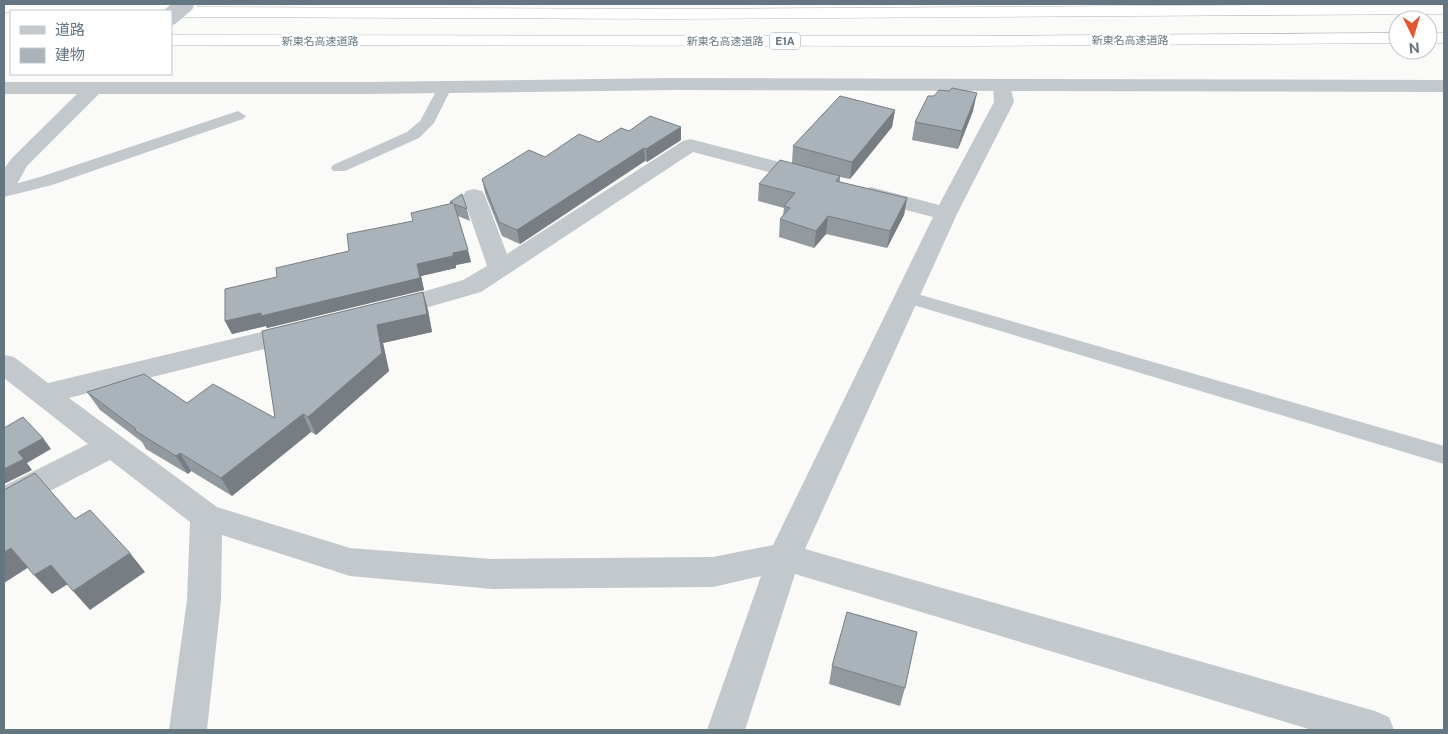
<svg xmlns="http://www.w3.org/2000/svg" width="1448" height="734" viewBox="0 0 1448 734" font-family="'Public Sans','Noto Sans JP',sans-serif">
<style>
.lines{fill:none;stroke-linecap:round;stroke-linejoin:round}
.motorway-casing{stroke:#b4b9bd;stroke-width:1}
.service{fill:#c3c8cc;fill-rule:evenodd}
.minor{fill:#c3c8cc;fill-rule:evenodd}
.tertiary{fill:#c3c8cc;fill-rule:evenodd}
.motorway{fill:#fff;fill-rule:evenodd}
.tertiary-bridge{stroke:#c3c8cc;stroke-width:18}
.wall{fill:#929a9f}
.shaded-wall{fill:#777d82}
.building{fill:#aab3b9;stroke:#777d82}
.labels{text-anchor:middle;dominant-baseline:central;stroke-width:5;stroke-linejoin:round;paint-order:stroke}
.far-street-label{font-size:11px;fill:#657683;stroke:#fff}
.shield{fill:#fff;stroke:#939fa8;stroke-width:1}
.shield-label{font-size:11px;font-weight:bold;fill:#657683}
</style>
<rect width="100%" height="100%" fill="#fafaf8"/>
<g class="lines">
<g class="motorway-casing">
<path id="motorway" d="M4,4H197V7L670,9L1444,4V14L670,19L171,17V11L164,10L4,12Z
M1398,33V43L964,46L171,45V35L964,36Z
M1428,33H1444V43H1428Z"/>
</g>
<path class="service" d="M445,83L452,87L434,123L419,138L345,171H333L331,168L333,165L407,132L420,121L440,84Z
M238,111L246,116L243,119L52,185L4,197V187L40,177Z
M907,291L1444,446V464L900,301L897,297L900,293Z"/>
<path class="minor" d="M1002,79L1009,81L1014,102L957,214L805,549L1375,711L1389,717L1394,730H1312L795,574L745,730H707L761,576L713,587L492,589L350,576L222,535L221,600L207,730H169L187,600L190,522L110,460L15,509L4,513V486L88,444L4,378V355L14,357L48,383L299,323L308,326L312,332L308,338L69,398L217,507L350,548L492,559L713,557L773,545L933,217L863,199L860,194L863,189L871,187L939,205L994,102L993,85L995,81Z
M93,83L100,85L102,89L100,93L27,166L12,193L4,195V169L11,159L86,85Z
M690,139L818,172L821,177L818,182L810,183L693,152L481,292L390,318L381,316L377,310L381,304L463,280L487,266L463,196L466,191L474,189L482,191L485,196L507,254L683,141Z"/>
<path class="tertiary" d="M675,78L1444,80V92L675,90L365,94H4V82H365Z"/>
<use href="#motorway" class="motorway"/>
<path class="tertiary-bridge" d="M171,16L185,4"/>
</g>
<path class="wall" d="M895,110L892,127L850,179L840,177V182L907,198L904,215L887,248L826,234L814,248L779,237L780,219L783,215L784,208L758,201L759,184L792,163L793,146Z
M973,111L958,149L912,140L915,122Z
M681,127V140L647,162L645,161L520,244L502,236L485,193L482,179L545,157L599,142L629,131Z
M450,202L467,209L470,221L458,216L471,262L456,265V268L421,276L424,290L267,328L266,326L232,334L225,321L277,277L349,251L450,204Z
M423,292L428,310L432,332L383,343L389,371L316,435L311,432L232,496L191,471L188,474L146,449L142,442L100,410L87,392L187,403L275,418Z
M832,666L905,688L900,706L829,684Z"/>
<path class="shaded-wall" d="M977,93L973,111L958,149L962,131Z
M895,110L892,127L850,179L852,162Z
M681,127V140L647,162L646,149Z
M644,148L645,161L520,244L517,230Z
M907,198L904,215L887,248L890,231Z
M828,216L826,234L814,248L816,231Z
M468,250L471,262L456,265V268L421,276L424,290L267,328L266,326L232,334L225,321L453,253Z
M423,292L428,310L432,332L383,343L389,371L316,435L308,417L377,325Z
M303,414L311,432L232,496L221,478Z
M43,438L51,449L27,463L32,470L4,484V469L18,452Z
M180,453L191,471L188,474L176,456Z
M11,548L29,567L4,583V552Z
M130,553L145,572L90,610L73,591Z
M51,565L68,584L52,594L34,575Z"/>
<path class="building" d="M952,88L977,93L962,131L915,122L928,96H934L939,90L949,91Z
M840,96L895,110L852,162L793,146Z
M650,116L681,127L646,149L644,148L517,230L499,222L482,179L529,150L545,157L579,134L599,142L621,128L629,131Z
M780,160L840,176L836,181L907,198L890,231L828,216L816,231L780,219L790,208L784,206L795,193L759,184Z
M462,194L467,209L454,204L468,250L453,253V256L417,264L420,278L261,316V313L225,321V289L277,277L276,268L349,251L347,234L413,221L411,213L453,203L450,202Z
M423,292L427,314L377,325L382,353L308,417L303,414L221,478L180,453L176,456L134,430L136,429L87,392L144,374L187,403L213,384L275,418L262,331Z
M23,417L43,438L18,452L24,459L4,469V428Z
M35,473L75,519L90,510L130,553L73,591L51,565L34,575L11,548L4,552V490Z
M847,612L917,632L905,688L832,666Z"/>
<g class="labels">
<g class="far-street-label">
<text x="1130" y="40">新東名高速道路</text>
<text x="320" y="41">新東名高速道路</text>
<text x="725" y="41">新東名高速道路</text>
</g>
<rect class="shield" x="770" y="32.5" width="30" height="17" rx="4"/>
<g class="shield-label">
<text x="785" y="41">E1A</text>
</g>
</g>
<rect width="1448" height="734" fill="none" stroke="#657683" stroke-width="10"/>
<rect x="10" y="10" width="162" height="65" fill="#ffffff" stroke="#c1c8cd"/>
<rect x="20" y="26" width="25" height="8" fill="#c3c8cc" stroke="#c1c8cd"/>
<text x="55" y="35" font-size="15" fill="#657683">道路</text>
<rect x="20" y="48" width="25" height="15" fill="#aab3b9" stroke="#c1c8cd"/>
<text x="55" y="60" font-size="15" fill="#657683">建物</text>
<g transform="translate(1413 35) rotate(175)"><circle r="24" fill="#ffffff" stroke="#c1c8cd"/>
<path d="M0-4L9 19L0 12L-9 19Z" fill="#e4572e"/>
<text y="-8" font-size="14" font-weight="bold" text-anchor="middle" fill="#657683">N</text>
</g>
</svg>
